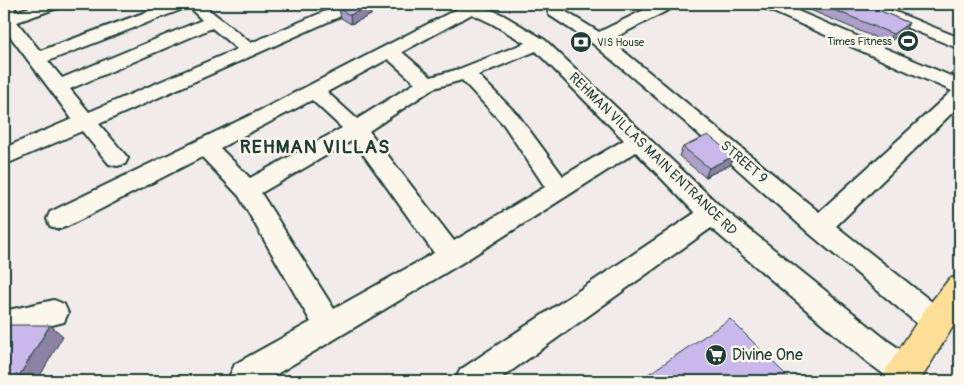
<svg xmlns="http://www.w3.org/2000/svg" width="964" height="385" viewBox="0 0 964 385" font-family="Pangolin,sans-serif">
<style>
.lines{fill:none;stroke-linecap:round;stroke-linejoin:round}
.minor-casing{stroke:#1f3d34;stroke-width:4}
.major-casing{stroke:#1f3d34;stroke-width:3}
.minor{fill:#fbf7ec;fill-rule:evenodd}
.major{fill:#fdde96;fill-rule:evenodd}
.wall{fill:#ac9fc9;stroke:#1f3d34}
.shaded-wall{fill:#8c82a4;stroke:#1f3d34}
.building{fill:#c8b9ea;stroke:#1f3d34}
.labels{text-anchor:middle;dominant-baseline:central;stroke-width:5;stroke-linejoin:round;paint-order:stroke}
.far-poi-label{font-size:11px;fill:#1f3d34;stroke:#fbf7ec;text-anchor:end}
.street-label{font-size:14px;fill:#1f3d34;stroke:#fbf7ec}
.near-poi-label{font-size:16px;fill:#1f3d34;stroke:#fbf7ec;text-anchor:start}
.district-label{font-size:19px;font-weight:bold;letter-spacing:1px;fill:#1f3d34;stroke:#fbf7ec}
</style>
<rect width="100%" height="100%" fill="#f1ebec"/>
<filter id="ink" filterUnits="userSpaceOnUse"><feTurbulence type="fractalNoise" baseFrequency=".02" numOctaves="2"/><feDisplacementMap in="SourceGraphic" scale="10" xChannelSelector="R" yChannelSelector="G"/><feConvolveMatrix kernelMatrix="1 2 1 2 8 2 1 2 1" color-interpolation-filters="sRGB"/></filter>
<g filter="url(#ink)">
<g class="lines">
<g class="minor-casing">
<path id="minor" d="M4,4H15V12L39,4H62L60,7L17,22L40,51L168,4H190L188,7L48,61L62,78L202,20L193,11L195,8H207L251,43L342,4H363L361,7L99,124L128,158L125,164L117,166L109,164L82,131L4,165V148L72,119L4,28ZM212,28L237,49L89,112L70,89Z
M456,4H478L503,15L545,40L721,207L888,341L917,361L922,372L918,381H893L866,361L711,228L497,381H455L460,370L695,213L636,152L460,264L265,381H233L230,375L235,364L311,322L239,196L202,157L68,226L59,229L50,226L47,219L50,212L267,107L459,8ZM472,14L491,23L525,43L459,69L431,77L402,52ZM536,51L624,140L563,176L518,115L478,75ZM388,59L415,83L357,119L327,92ZM462,80L504,125L545,187L454,241L369,131L434,88ZM312,100L342,128L250,178L220,148ZM353,140L434,253L334,309L261,193Z
M546,4H562L563,10L599,32L656,4H676L674,7L610,40L819,212L952,91L762,7L760,4H781L960,80V105L836,226L946,313L951,322L946,331L936,335L926,331L810,234L684,121L592,43L549,15Z
M854,4H876L960,38V49L856,7Z
M54,300L64,304L68,313L64,322L4,337V311Z"/>
</g>
<g class="major-casing">
<path id="major" d="M960,275V315L920,381H882L887,368L924,311L949,279Z"/>
</g>
<use href="#minor" class="minor"/>
<use href="#major" class="major"/>
</g>
<path class="wall" d="M810,4H864L909,23L904,31L888,43L808,9Z
M369,6L371,15L351,24L341,18L339,9Z
M960,63V78L951,74Z
M683,147L734,156L730,165L705,177L679,156Z"/>
<path class="shaded-wall" d="M369,6L371,15L351,24L350,15Z
M909,23L904,31L888,43L893,34Z
M734,156L730,165L705,177L709,168Z
M50,325L63,336L37,381H16Z"/>
<path class="building" d="M352,4H365L369,6L350,15L339,9Z
M820,4H864L909,23L893,34Z
M708,135L734,156L709,168L683,147Z
M730,319L792,381H638Z
M4,325H50L16,381H4Z"/>
</g>
<defs>
<g id="stadium-disc" transform="scale(1.125)"><circle r="9.5" fill="#1f3d34" stroke="#fbf7ec"/><path d="M0-5a6.5 5 0 1 0 0 10a6.5 5 0 1 0 0-10ZM-3.5-1.8h7v3.6h-7Z" fill="#fff"/></g>
<g id="bank-disc" transform="scale(1.125)"><circle r="9.5" fill="#1f3d34" stroke="#fbf7ec"/><path d="M-6-4H6V4H-6ZM0-2.3a2.3 2.3 0 1 0 0 4.6a2.3 2.3 0 1 0 0-4.6Z" fill="#fff"/></g>
<g id="supermarket-disc" transform="scale(1.125)"><circle r="9.5" fill="#1f3d34" stroke="#fbf7ec"/><path d="M-6-5.5h2.5l.6 2H6L4.5 2H-2.5L-4.4-4H-6ZM-1.5 3.2a1.3 1.3 0 1 0 .1 0ZM3 3.2a1.3 1.3 0 1 0 .1 0Z" fill="#fff"/></g>
</defs>
<g fill-rule="evenodd">
<use href="#stadium-disc" x="908" y="41"/>
<use href="#bank-disc" x="581" y="42"/>
<use href="#supermarket-disc" x="716" y="355"/>
</g>
<g class="labels">
<g class="far-poi-label">
<text x="892" y="41">Times Fitness</text>
<text x="597" y="42" text-anchor="start">VIS House</text>
</g>
<g class="street-label">
<text transform="translate(653 154) rotate(44)">REHMAN VILLAS MAIN ENTRANCE RD</text>
<text transform="translate(744 162) rotate(41)">STREET 9</text>
</g>
<g class="near-poi-label">
<text x="732" y="355">Divine One</text>
</g>
<g class="district-label">
<text x="315" y="147">REHMAN VILLAS</text>
</g>
</g>
<rect width="964" height="385" fill="none" stroke="#fbf7ec" stroke-width="20"/>
<rect x="10" y="10" width="944" height="365" fill="none" stroke="#1f3d34" stroke-width="2" filter="url(#ink)"/>
</svg>
